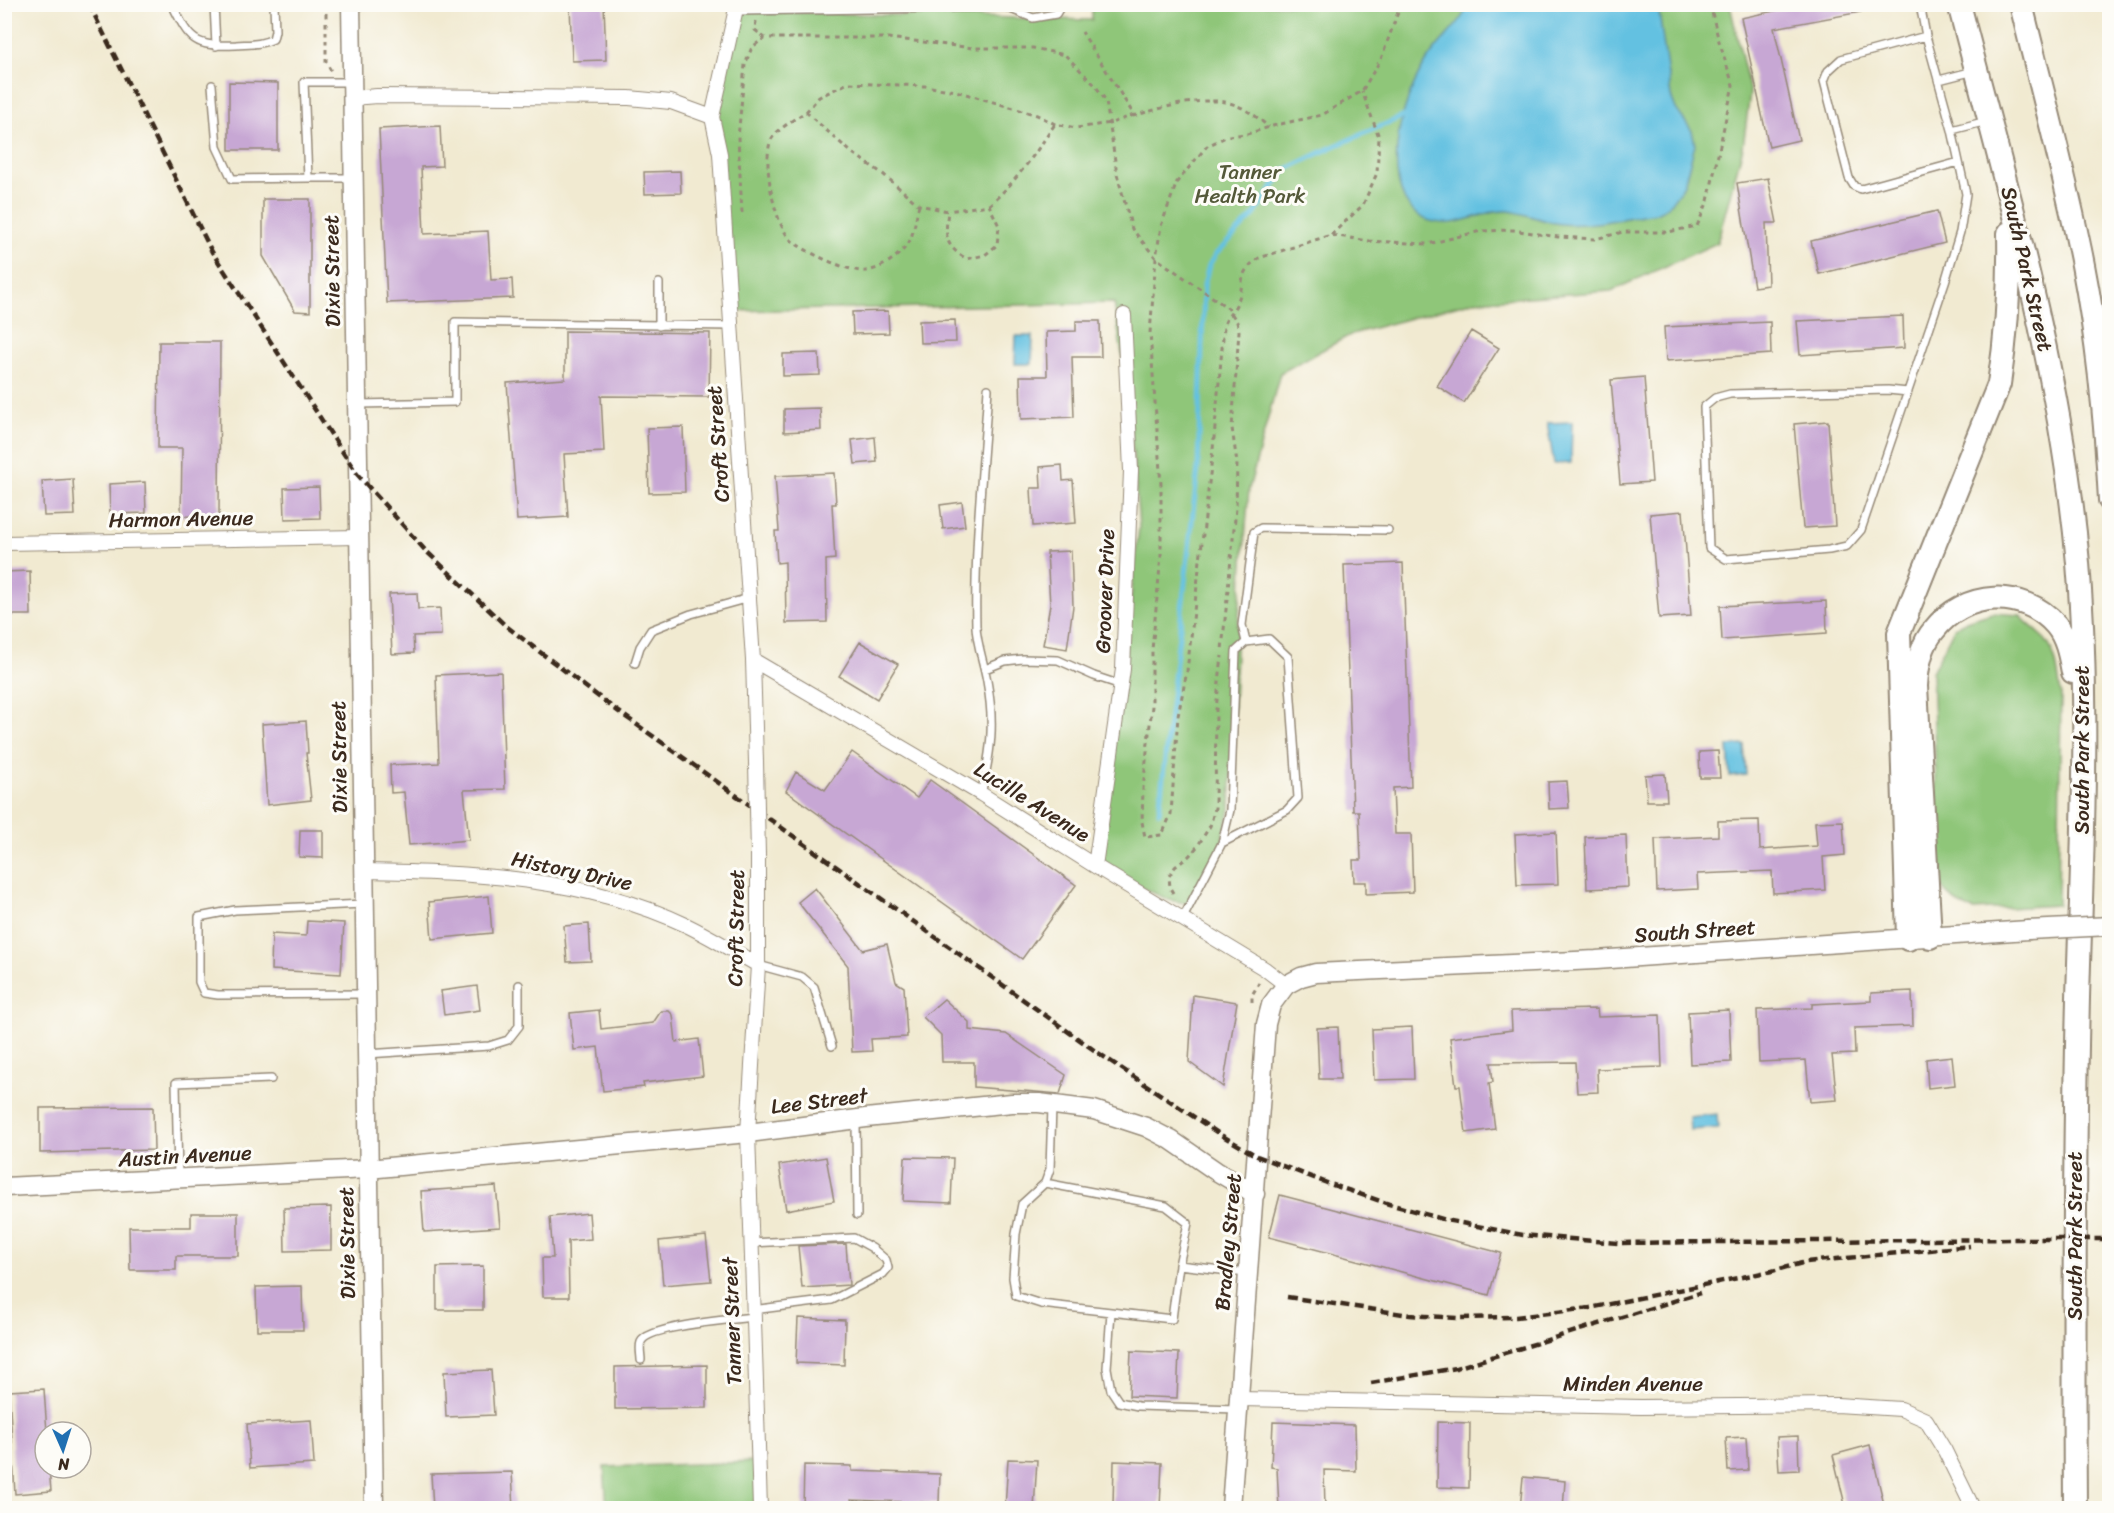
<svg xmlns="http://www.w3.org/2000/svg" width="2114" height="1513" viewBox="0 0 2114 1513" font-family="Sriracha,sans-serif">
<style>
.green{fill:#8fc679;stroke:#65784c;stroke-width:1.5}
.water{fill:#63c1e1;stroke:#4f7680;stroke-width:1.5}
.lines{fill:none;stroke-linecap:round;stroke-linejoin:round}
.stream{stroke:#63c1e1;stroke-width:5}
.building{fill:#c7a7d4}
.service-casing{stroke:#968a78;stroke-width:10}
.minor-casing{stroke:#968a78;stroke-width:16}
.tertiary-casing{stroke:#968a78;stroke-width:21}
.primary-casing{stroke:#968a78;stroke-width:26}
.path{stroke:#968a78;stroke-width:3;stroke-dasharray:4.5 4.5;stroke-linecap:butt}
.service{stroke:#fff;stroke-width:7}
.minor{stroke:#fff;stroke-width:14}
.tertiary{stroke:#fff;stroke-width:18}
.primary{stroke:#fff;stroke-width:22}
.rail{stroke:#3b2a1e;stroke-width:4.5;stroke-dasharray:9 4.5;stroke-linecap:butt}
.minor-bridge-casing{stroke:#968a78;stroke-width:16;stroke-linecap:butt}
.tertiary-bridge-casing{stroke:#968a78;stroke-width:21;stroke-linecap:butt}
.minor-bridge{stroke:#fff;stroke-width:14}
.tertiary-bridge{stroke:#fff;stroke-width:18}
.labels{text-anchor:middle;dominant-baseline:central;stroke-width:6;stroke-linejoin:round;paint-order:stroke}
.park-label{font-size:21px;fill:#545939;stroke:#fdfcf7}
.street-label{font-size:21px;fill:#3b2a1e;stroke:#fdfcf7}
</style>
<rect width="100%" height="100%" fill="#fdfcf7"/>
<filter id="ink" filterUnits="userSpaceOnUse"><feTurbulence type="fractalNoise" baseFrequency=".0167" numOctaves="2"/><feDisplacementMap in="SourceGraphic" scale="12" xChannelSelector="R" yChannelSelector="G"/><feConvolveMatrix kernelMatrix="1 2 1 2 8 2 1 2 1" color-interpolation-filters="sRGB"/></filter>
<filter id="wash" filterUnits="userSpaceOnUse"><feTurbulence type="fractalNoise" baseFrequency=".008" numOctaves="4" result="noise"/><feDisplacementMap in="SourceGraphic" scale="24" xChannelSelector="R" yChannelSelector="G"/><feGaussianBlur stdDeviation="1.35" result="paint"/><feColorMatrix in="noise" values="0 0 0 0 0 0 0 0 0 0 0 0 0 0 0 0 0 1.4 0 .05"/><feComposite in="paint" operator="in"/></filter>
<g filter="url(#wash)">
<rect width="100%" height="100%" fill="#f1ead1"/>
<path class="green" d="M1092,5H1730L1750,93L1743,147L1717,243L1611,291L1474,301L1352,334L1280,373L1249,489L1236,651L1230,810L1222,843L1190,904L1169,900L1095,866L1123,669L1139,527L1128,393L1114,303L731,311L712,117L737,11L1092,20Z
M1992,613L2020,615C2026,623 2034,628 2041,635C2057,650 2058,674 2061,695L2058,905L1974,910C1958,906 1950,898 1940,885L1932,672L1954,628L1966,621Z
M757,1462L760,1508H607L604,1467Z"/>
<path class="water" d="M1468,5H1658L1671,96L1676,109L1692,131L1695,145L1684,185L1668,207L1656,213C1626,217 1591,227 1561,224C1543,222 1526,213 1508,211C1487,210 1471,221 1451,223C1387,227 1391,150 1405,108C1412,86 1422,65 1436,48C1448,33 1462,22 1468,5Z
M1016,336H1033L1032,364H1015Z
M1572,422L1571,463L1554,464L1547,423Z
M1744,745L1746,775L1730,777L1728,746Z
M1717,1114L1718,1128L1690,1130L1689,1117Z"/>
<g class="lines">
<path class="stream" d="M1159,812L1198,468L1204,285L1209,265L1215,255L1254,215L1285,170L1330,148L1409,114"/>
</g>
<g id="blocks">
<path class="building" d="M570,4H604L606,60L572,61Z
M1788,4H1861V12L1774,28L1799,140L1769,147L1741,18L1788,8Z
M229,82L278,83V150H229Z
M440,126L442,166L421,167L424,234L488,231L491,280L512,279L513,298L387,303L379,129Z
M680,171L681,193L645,194L644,172Z
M1768,178L1777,223H1766L1768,285L1754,287L1737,183Z
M263,199H310V312L295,311L263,256Z
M1937,211L1945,243L1819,274L1811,241Z
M888,311L889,333L853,334L852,312Z
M1903,316L1904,348L1800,355L1797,321Z
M955,320L956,342L920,343L919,321Z
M1076,321H1100L1101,357H1072L1074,417L1021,419L1020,376H1047L1046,332L1076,331Z
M1770,322L1771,354L1666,361L1664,327Z
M565,331L710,333L709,397L601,396L604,452L564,454L568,517L517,520L507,383L565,379Z
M1471,331L1499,348L1464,403L1437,386Z
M159,342H220L219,517L181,516L182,448H158Z
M819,353L820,375L783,376V354Z
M1644,377L1652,482L1620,484L1611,380Z
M820,408L821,430L784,432V409Z
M1828,421L1835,526L1803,528L1794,424Z
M683,427L685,492L649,493L647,428Z
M875,437L877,462L855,464L852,440Z
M1062,465L1063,481L1073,480L1076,523L1033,526L1031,488H1041L1040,467Z
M834,473L836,504H832L835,559L826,560L827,622L786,623L785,562L777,563L775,531H779L775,476Z
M73,479L75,515L44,516L42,481Z
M145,482L146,513L110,514L109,484Z
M319,487L320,518L285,519L284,488Z
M962,502L965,526L943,529L940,505Z
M1683,511L1691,616L1659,618L1650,514Z
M1071,551L1073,606L1067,649L1043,645L1050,605L1047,552Z
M1403,563L1411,787L1393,788L1395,834H1411L1413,892L1366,894V882H1354L1353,860H1361L1359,811H1353L1344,565Z
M30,571L31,615H4V572Z
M417,593L418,609L440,608L441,635L413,636L414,653L392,654L389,594Z
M1826,601L1827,633L1722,640L1720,606Z
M860,642L898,664L877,699L839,676Z
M501,672L505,789L464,790L469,840L409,845L404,792L391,793L390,765L439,763L436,675Z
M306,721L308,753H306L311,800L267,805L262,724Z
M1718,751L1720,778H1700L1699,752Z
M852,752L917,798L930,780L1076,885L1022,959L786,791L796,772L825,790Z
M1665,774L1667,801H1647L1645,775Z
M1567,781L1569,808L1549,809L1548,782Z
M1759,820L1760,850L1817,846L1815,822L1843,821L1845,855L1823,857L1825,890L1773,893L1772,871L1697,874L1698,889L1657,891L1655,839L1718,836V821Z
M300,830H323V858L299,857Z
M1556,832L1558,884L1517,885L1515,834Z
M1626,835L1628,887L1587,889L1585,837Z
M815,888L863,950L887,944L896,982L904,987L907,1037L871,1039L872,1051L852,1052L848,966L798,902Z
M489,896L492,933L432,939L429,902Z
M307,921L344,923L341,974L271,970L272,934L306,936Z
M589,924L591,961L567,962L564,926Z
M477,986L480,1010L444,1015L441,991Z
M1912,991L1913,1026L1854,1028L1855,1054L1832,1055L1837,1100L1810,1102L1806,1060L1759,1062L1757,1010L1812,1008V1004L1871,1001V993Z
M1193,995L1237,1002L1223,1087L1189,1062Z
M944,999L969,1022V1030L1006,1034L1066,1075L1060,1094L974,1087V1062H942L941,1035L923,1017Z
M1597,1009L1598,1017L1660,1015L1662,1067L1597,1069L1598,1092L1577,1093L1575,1062L1491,1063L1493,1082L1489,1083L1495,1129L1466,1133L1460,1086H1456L1450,1038L1512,1030L1511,1011Z
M599,1010L601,1029L653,1023L661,1011H669L673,1015L676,1042L699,1039L703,1076L643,1083L644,1087L603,1091L598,1047L574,1050L570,1013Z
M1729,1010L1731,1062L1690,1064L1688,1012Z
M1338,1027L1340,1079H1319L1317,1028Z
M1412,1027L1414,1079L1374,1080L1372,1029Z
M1952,1056L1955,1085L1928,1088L1926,1059Z
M153,1107L154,1150L40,1153V1108Z
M826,1157L834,1201L786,1210L779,1165Z
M905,1157L953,1158L951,1203L903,1201Z
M496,1186L500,1227L424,1232L421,1191Z
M1280,1195L1501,1253L1489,1295L1269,1237Z
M331,1207V1250L285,1251L284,1208Z
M191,1213H238V1256H176V1270H130L129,1227H191Z
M589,1213L591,1239L568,1241L569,1297H543L542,1258H553L550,1217Z
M706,1236L711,1281L663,1285L659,1241Z
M846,1244L849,1285L802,1288L798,1246Z
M483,1266V1310H437V1267Z
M302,1286L303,1330H257L256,1287Z
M798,1318L845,1320L844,1365L796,1363Z
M1131,1351L1179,1353L1177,1398L1129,1396Z
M707,1365V1408L615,1409V1367Z
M491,1370L494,1415L446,1417L444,1372Z
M44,1389L47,1432H45V1468H49L51,1491L15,1494L9,1391Z
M311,1420L314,1464L250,1468L247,1424Z
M1273,1422L1355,1425L1356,1471L1324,1470L1325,1509H1279L1277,1468L1271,1467Z
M1438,1422L1470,1423L1469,1488L1437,1487Z
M1798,1436L1799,1470L1779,1471L1777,1437Z
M1746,1437L1748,1470L1728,1471L1726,1438Z
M1870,1445L1885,1509H1846L1833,1455Z
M1008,1459L1037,1460L1034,1509H1005Z
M1114,1461L1162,1463L1160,1508L1113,1506Z
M804,1465L852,1466V1471L940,1474L939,1503L851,1500V1509H803Z
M512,1472L514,1509H433L431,1474Z
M1523,1477L1565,1481L1563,1509H1520Z"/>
</g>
</g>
<g filter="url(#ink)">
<use href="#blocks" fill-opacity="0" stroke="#968a78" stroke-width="1.5"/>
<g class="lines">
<g class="service-casing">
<path id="service" d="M172,4C190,41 194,47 236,45C249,44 261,45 273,39L275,31L274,4
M214,4L216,46
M737,11L1006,7L1033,18L1056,14L1062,4
M1926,36L1841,59L1828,71L1824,81L1849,178L1854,186L1861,189L1959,162
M1939,80L1974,71
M352,82H304L308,178H353
M212,85L217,147L232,179L308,178
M1952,130L1987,121
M659,283V326
M1908,392L1888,390L1730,394L1715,398L1704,407L1709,548L1726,559L1829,550L1847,546L1861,530L1945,282L1960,232L1966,194L1952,130L1926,36L1920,4
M359,404L455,402V322L732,326
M1246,642L1242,625L1254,532L1261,528L1388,530
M635,663L640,647L651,630L691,614L749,598
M985,669L1005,661L1023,659L1058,660L1094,676L1121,685
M981,794C991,752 995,724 987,681C984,663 977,645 976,627C974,548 983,468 988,389
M363,904L235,910L199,917V982L204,993L218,995L365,994
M1183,918L1222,843L1230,810L1236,651L1246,642L1269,639L1288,657L1298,798L1287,810L1222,843
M758,965L802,977L814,987L832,1046
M367,1054L489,1046L508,1040L519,1026V985
M1052,1107L1050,1169L1045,1183L1022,1204L1016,1234L1013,1278L1016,1296L1041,1304L1172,1319L1179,1265L1246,1273
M856,1121L857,1215
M178,1177L176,1083L271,1079
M1045,1183L1166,1206L1188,1223L1179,1265
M750,1243L854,1238L872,1248L886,1260L888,1268L883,1274L832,1300L752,1310
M1111,1312L1107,1368L1111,1390L1119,1402L1138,1406L1237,1409
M641,1360C641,1355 639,1347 641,1342C647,1326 734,1319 753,1317"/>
</g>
<g class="minor-casing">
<path id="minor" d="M737,4L712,117L720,154L753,660L756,762
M352,98L377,96L629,98L671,102L712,117
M4,543L359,537
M753,660L981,794L1095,866L1265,969L1286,985
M758,855V965L748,1133L760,1508
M1095,866L1123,669L1131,471L1124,315
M363,871C474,873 584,877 686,925C711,937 735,952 758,965
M1238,1399L1641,1407L1837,1405L1901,1409L1926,1420L1945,1451L1973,1508"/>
</g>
<g class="tertiary-casing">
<path id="tertiary" d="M351,4L374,1508
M4,1187L368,1169L748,1133L866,1118L1012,1103H1039L1094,1110L1146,1127L1171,1140L1216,1171L1255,1194
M1231,1508L1266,1024L1271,1005L1286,985L1301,977L1316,973L1596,960L2028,930"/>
</g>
<g class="primary-casing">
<path id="primary" d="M1959,4C2007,190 2061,371 2078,563C2090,707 2082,853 2078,998C2074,1168 2074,1338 2075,1508
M2021,4C2042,91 2066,178 2083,265C2098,342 2106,422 2110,500
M1930,937L1916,686C1917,667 1921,645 1934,630C1964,591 2023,587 2056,625C2067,638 2070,656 2073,672
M1908,939L1899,633L1999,384C2007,333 2010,284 2009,233"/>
</g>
<path class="path" d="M326,4V62L331,71
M1401,4L1381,59L1362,91L1322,115L1276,125L1247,134L1228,136L1207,146L1177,182L1161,226L1156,258L1150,333L1161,485V556L1152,650V706L1143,788L1142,822L1145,837L1162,835L1171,814L1178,716L1187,671L1213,449L1224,326C1226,317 1232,313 1236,305C1247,284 1234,275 1259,258L1331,235L1369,241L1428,244L1481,231L1513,230L1558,237L1595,239L1623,232H1668L1697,226L1708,201L1733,85L1718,38L1710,4
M756,21L755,30L765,38H888L973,48H1033L1065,55L1095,85L1106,101L1117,174L1132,229L1156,258L1228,308L1237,322L1239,331L1232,428L1237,463L1236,508L1222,650
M806,112L819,97L848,83L925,86L956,91L1037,115L1055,124L1076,128L1111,123L1134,115L1082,32
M1133,116C1161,108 1210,93 1238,106C1250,111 1259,119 1269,127
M919,205C916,216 914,234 908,244C899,256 882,269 866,271C850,273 803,251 791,240C774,224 762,162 771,140C775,131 797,117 806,112L851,152L883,174L919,205L948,211C945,236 944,246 967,259L985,255L997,245L999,226L989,205L948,211
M989,205C1016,182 1035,154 1055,124
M742,213L738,138L745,65L752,47L765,38
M1331,235L1363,205L1377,173L1379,137L1362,91
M1173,893L1170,888L1169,876L1175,867L1189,856L1197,847L1210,826L1215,808L1216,709L1222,656
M1252,1002V995L1259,983"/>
<use href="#service" class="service"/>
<use href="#minor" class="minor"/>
<use href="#tertiary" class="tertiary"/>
<use href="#primary" class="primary"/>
<path class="rail" d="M89,4L212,252L357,474L425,550L506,626L612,707L1094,1050L1221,1135L1257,1156L1327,1183L1389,1204L1446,1220L1523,1235L1618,1243L2021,1239H2110
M1287,1297L1410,1315L1457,1318L1516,1317L1590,1308L1772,1271L1806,1262L1970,1246
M1371,1383L1456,1368L1700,1293"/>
<g class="minor-bridge-casing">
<path id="minor-bridge" d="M756,762L758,855"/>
</g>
<g class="tertiary-bridge-casing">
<path id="tertiary-bridge" d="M2028,930L2110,926"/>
</g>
<use href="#minor-bridge" class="minor-bridge"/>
<use href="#tertiary-bridge" class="tertiary-bridge"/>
</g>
</g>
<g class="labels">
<g class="park-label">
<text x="1250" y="172">Tanner<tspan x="1250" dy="24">Health Park</tspan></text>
</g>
<g class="street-label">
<text transform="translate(2027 269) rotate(77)">South Park Street</text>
<text transform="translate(332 271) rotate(-91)">Dixie Street</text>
<text transform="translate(718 444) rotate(-94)">Croft Street</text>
<text transform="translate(181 519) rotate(-1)">Harmon Avenue</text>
<text transform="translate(1105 591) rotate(-88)">Groover Drive</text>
<text transform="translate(2082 750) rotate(-90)">South Park Street</text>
<text transform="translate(339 757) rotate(-91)">Dixie Street</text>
<text transform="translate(1032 802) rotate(32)">Lucille Avenue</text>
<text transform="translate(572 871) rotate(12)">History Drive</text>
<text transform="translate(736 928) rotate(-89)">Croft Street</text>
<text transform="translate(1695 931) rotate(-4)">South Street</text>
<text transform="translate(819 1101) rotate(-7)">Lee Street</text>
<text transform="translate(185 1156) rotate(-3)">Austin Avenue</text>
<text transform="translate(2075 1236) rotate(-90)">South Park Street</text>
<text transform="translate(1228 1242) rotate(-85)">Bradley Street</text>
<text transform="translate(347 1243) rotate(-91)">Dixie Street</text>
<text transform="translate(732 1321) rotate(-92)">Tanner Street</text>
<text x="1633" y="1384">Minden Avenue</text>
</g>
</g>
<rect width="2114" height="1513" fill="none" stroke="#fdfcf7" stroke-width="24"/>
<g transform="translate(63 1450) rotate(177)"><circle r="28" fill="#fdfcf7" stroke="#afa8a0" stroke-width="1.5"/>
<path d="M0-4.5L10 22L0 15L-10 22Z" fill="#1f6fb2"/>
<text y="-9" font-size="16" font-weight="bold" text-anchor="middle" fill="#3b2a1e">N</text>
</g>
</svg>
